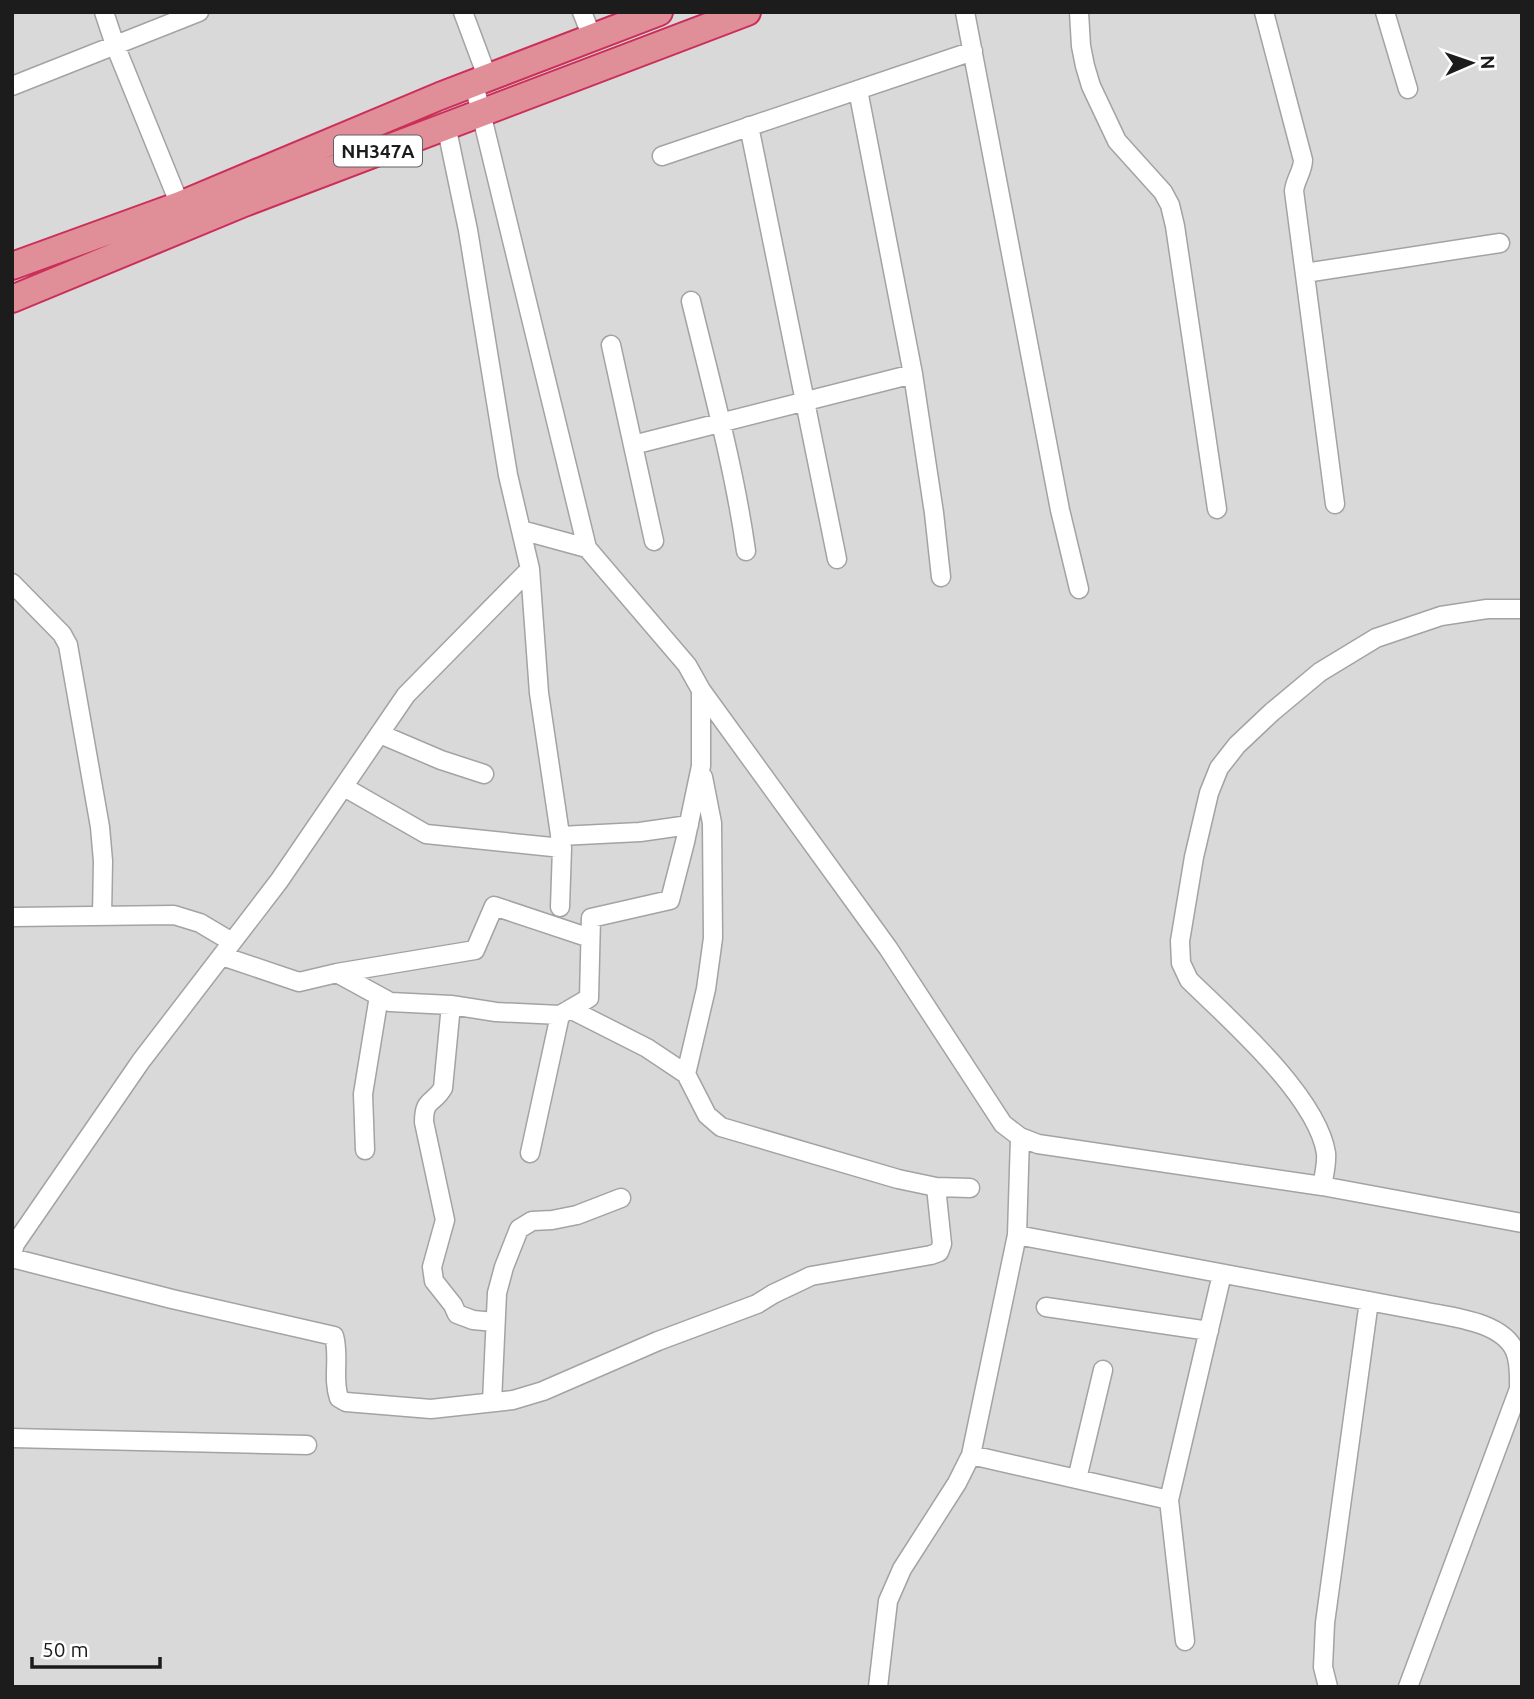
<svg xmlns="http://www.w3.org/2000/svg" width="1534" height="1699" viewBox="0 0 1534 1699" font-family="Ubuntu,sans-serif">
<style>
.residential{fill:#dad9d9}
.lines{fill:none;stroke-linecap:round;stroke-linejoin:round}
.minor-casing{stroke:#a3a3a3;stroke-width:21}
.highway-casing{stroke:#cb2f59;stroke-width:30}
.minor{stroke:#fff;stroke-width:18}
.highway{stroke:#e08e98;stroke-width:26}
.labels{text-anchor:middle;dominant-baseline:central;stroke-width:5;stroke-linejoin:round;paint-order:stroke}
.shield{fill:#fff;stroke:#606060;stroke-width:2}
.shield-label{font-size:19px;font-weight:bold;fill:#1c1c1c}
</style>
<rect width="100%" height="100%" fill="#edeae2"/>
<path class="residential" d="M12,12H1522V1687H12Z"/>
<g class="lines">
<g class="minor-casing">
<path id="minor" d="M104,12L115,45L180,205
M463,12L488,79
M582,12L592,37
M965,12L1060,510L1079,589
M1079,12L1081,46L1085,66L1091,86L1117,141L1163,192L1170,205L1175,226L1217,509
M1264,12L1303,160C1303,171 1295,180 1294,191L1335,504
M1385,12L1408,89
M474,84L587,548
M12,86L199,12
M858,90L913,374L934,513L941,577
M749,126L837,559
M662,156L973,51
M1305,273L1500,243
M691,301C711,384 734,466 746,551
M611,345L654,541
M633,445L913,374
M12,583L62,634L68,645L100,827L103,861L102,916
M701,690L888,948L1003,1124L1020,1137L1038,1144L1322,1186L1522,1223
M380,734L441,760L484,774
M344,787L426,834L562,848L539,693L530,569
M560,836L640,832L689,825
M560,907L562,848
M12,917L174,915L200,923L232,942
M222,956L299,982L337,973L390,1002L451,1005L496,1012L560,1015L589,998L591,918L670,900L685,842L701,766V690L687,665L587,548L521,530
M337,973L475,950L494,906L590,938
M451,1005L443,1088C433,1105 424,1098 424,1122L445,1220L432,1267L434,1281L453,1305L457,1314L473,1320L495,1322
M570,1009L647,1048L686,1074L706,989L713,938L712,823L703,777
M686,1074L707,1115L721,1127L898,1179L936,1187L970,1188
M365,1150L363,1094L379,996
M530,1153L560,1015
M1322,1186C1324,1175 1327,1164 1326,1153C1317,1096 1230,1020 1189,980L1181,963L1180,941L1194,857L1209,793L1219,768L1237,745L1272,712L1320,672L1376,638L1441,616L1487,609H1522
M1017,1235L1422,1311C1450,1317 1502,1321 1515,1351C1520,1363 1519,1376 1519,1389L1408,1687
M12,1255L15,1244L141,1061L279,881L406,695L530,569L508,475L468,230L446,125
M12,1258L172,1299L334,1336C340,1357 332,1378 339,1398L346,1402L431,1409L513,1400L543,1391L658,1341L757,1304L773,1294L811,1276L931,1255L939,1252L942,1244L936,1187
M1046,1307L1209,1331
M492,1402L497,1293L504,1267L519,1229L532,1221L552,1220L577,1215L621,1198
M12,1438L307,1445
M971,1455L1169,1500
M1077,1479L1103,1370
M1185,1641L1169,1500L1222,1274
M878,1687L888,1601L902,1569L957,1483L971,1455L1017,1235L1020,1137
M1328,1687L1323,1667L1325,1623L1369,1301"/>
</g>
<g class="highway-casing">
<path id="highway" d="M12,266L180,205L440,96L659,12
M12,299L244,203L747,12"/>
</g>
<use href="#minor" class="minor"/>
<use href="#highway" class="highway"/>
</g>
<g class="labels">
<rect class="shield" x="334" y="135.5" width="88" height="31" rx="5"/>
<g class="shield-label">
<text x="378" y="151">NH347A</text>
</g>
</g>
<rect width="1534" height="1699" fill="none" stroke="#1c1c1c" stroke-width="28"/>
<g transform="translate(1471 63) rotate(88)" stroke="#ffffff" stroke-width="5" paint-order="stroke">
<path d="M0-5L12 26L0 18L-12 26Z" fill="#1c1c1c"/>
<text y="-10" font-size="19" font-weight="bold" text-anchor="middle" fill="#1c1c1c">N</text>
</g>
<path d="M32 1657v10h128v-10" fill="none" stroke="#1c1c1c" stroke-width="3.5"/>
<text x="42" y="1657" font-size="21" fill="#1c1c1c" stroke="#ffffff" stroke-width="5" paint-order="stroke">50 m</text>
</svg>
